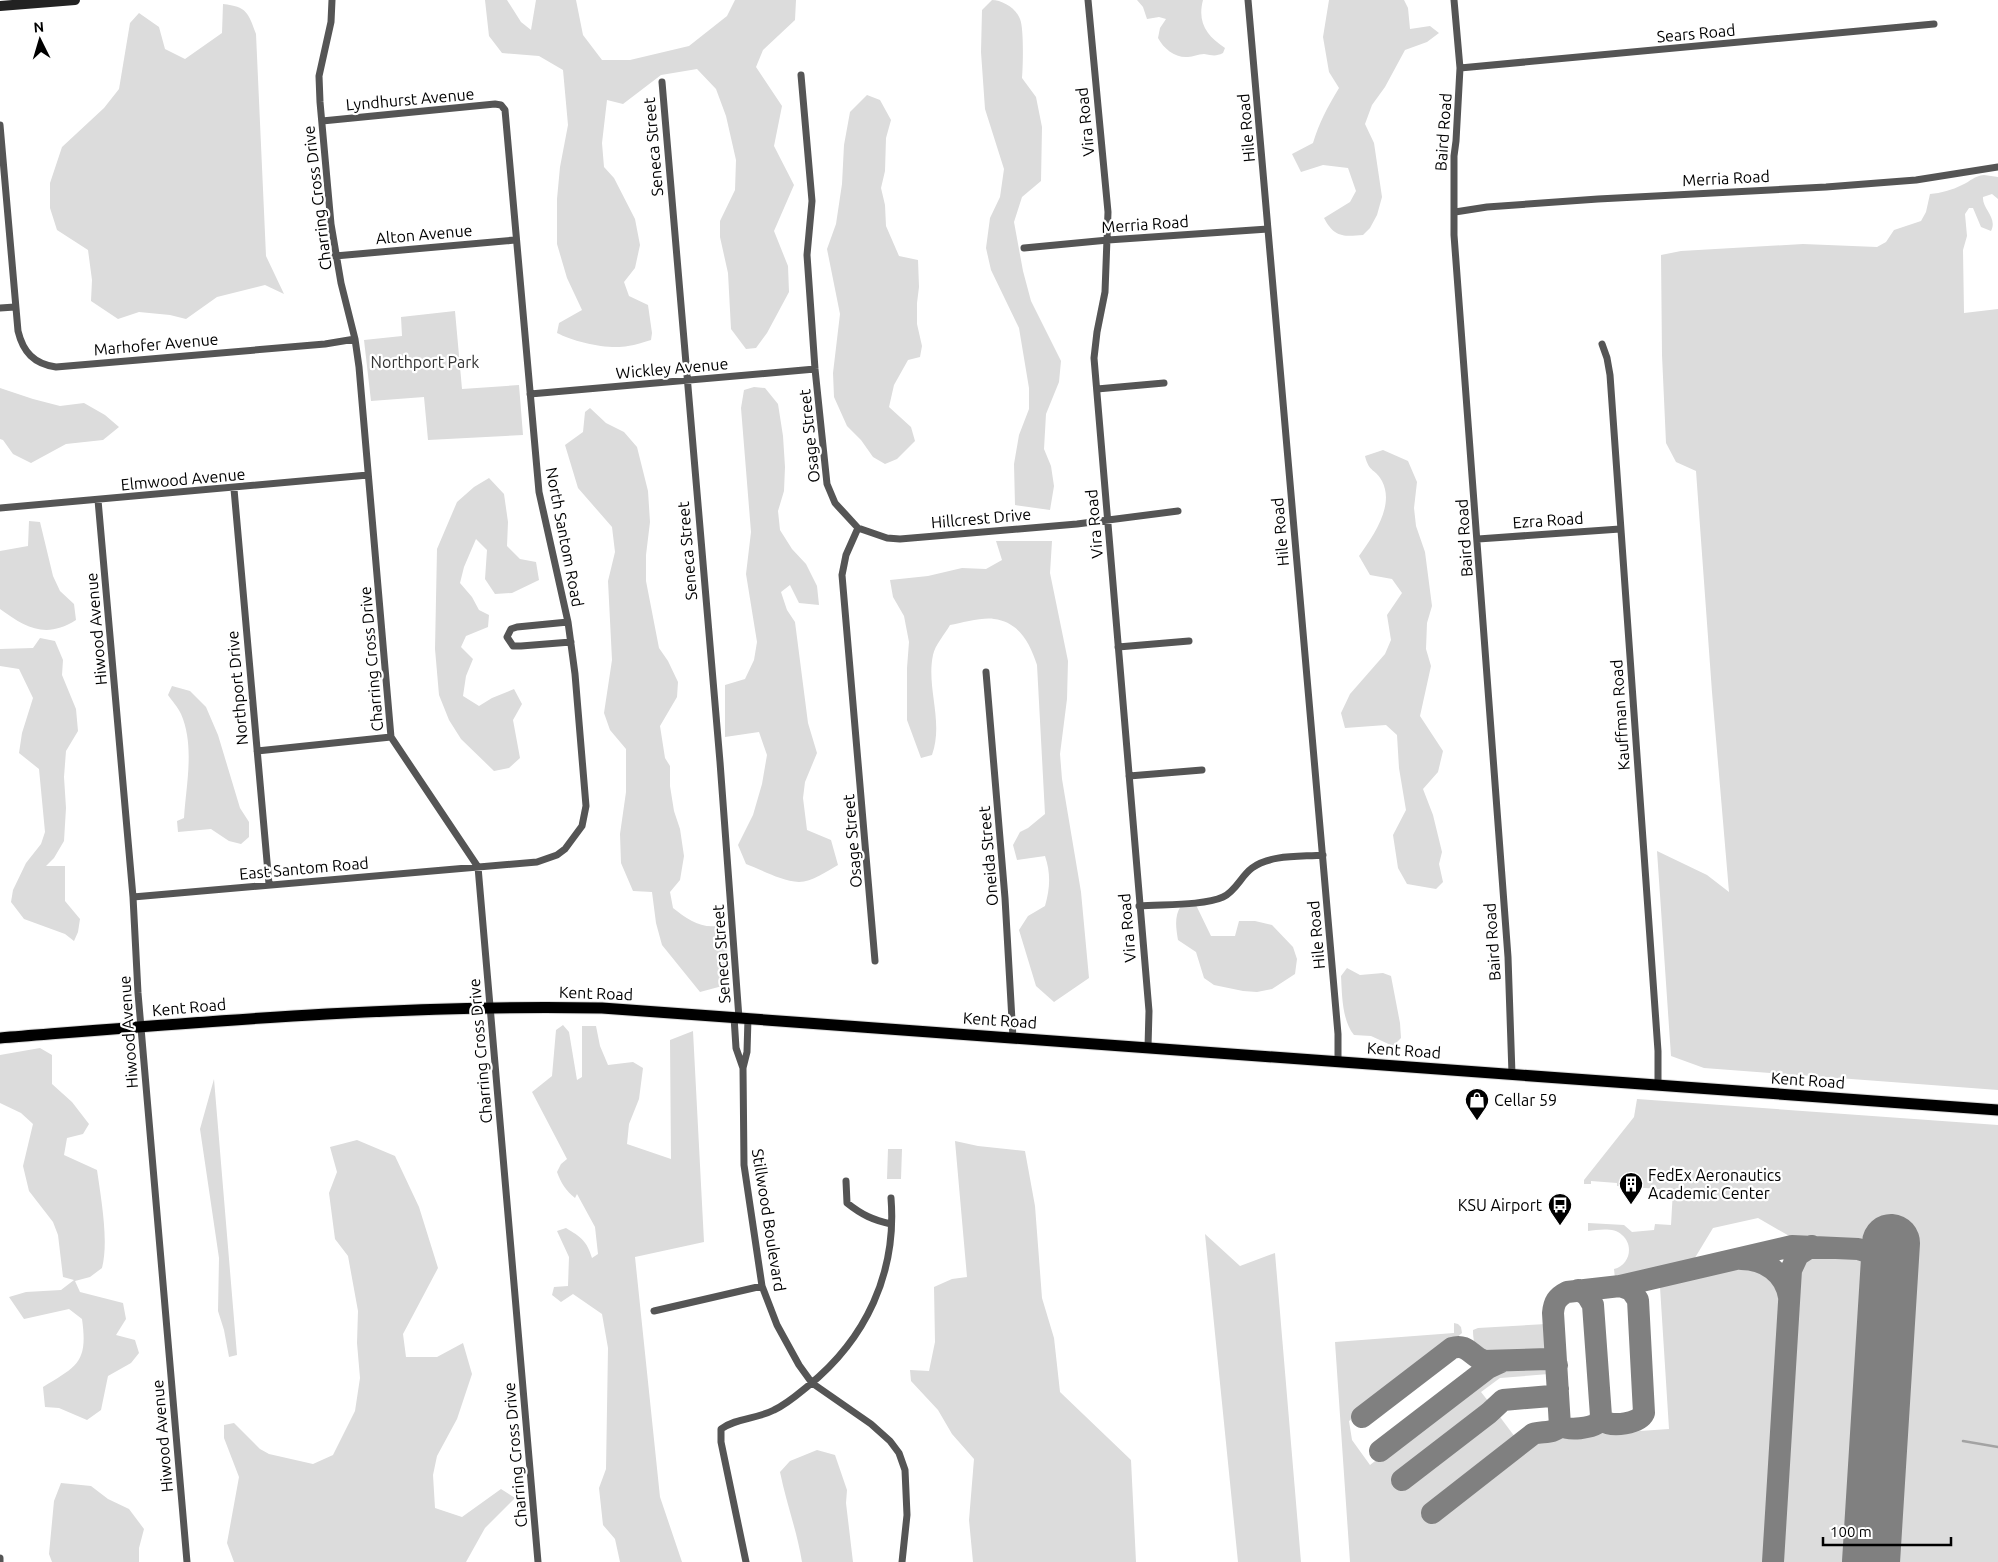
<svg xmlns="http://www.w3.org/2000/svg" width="1998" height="1562" viewBox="0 0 1998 1562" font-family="Ubuntu,sans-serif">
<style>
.green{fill:#dcdcdc}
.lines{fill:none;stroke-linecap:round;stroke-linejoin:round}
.stream{stroke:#a3a3a3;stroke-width:2.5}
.taxiway{stroke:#808080;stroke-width:22}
.runway{stroke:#808080;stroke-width:58}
.primary-casing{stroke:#dbdbdb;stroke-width:13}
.street{stroke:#555;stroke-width:7}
.secondary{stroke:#222;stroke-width:10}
.primary{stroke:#000;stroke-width:11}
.labels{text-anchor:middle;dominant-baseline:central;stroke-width:4.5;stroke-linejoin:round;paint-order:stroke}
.street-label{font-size:16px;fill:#000;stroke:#fff}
.park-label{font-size:16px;fill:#333;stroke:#fff}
.poi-label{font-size:16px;fill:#000;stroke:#fff;text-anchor:start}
</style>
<rect width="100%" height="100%" fill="#fff"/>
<path class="green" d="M485,0H507L521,22L531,30L536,0H576L583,35L602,60H630L689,46L727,16L735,0H796L795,20L763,50L756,67L782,106L774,146L794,185L774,231L788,266L789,292L767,333L756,348L746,349L731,329L728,273L720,237V221L735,190L736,160L726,116L716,89L697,69L661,75L623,104L607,100L602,143L604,167L614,178L635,219L640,245L635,268L624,282L629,296L648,305L652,333L651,340C643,342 636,345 628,346C609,350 574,342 557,333L559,323L582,310L567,278L557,244V199L560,167L568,125L563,70L539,56L502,53L489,36Z
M992,0C1002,0 1016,8 1020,19C1024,28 1023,67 1022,78L1036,97L1042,127L1041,181L1022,197L1014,222L1023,271L1031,301L1061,361L1059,382L1046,414L1044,449L1051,466L1054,486L1050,510L1015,505L1014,464L1019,435L1029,409V388L1019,328L991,270L986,248L990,218L1000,197L1004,169L985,109L981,52L982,10Z
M1137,0H1203C1197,23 1207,36 1225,48L1223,53C1215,57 1212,55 1204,54C1198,54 1193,57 1188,57C1175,58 1164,49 1158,38L1160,28L1166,19L1159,17L1147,19L1143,7Z
M1329,0H1404L1408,8L1410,29L1430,26L1439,33L1427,42L1405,50L1385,87L1372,105L1365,124L1374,143L1382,197L1377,215L1370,228L1363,235C1343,237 1334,237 1324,218L1350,202L1356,191L1348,168L1323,165L1301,172L1292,154L1313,143C1319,123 1328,106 1339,88L1329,72L1323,37Z
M223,4C247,7 248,12 256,34L266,256L284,294L265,285L217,297L186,319L170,315L139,312L118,319L91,301L92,280L88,250L57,230L50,208V183L62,147L104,108L119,89L130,23L139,13L159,27L165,49L185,59L222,33Z
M867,95L880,100L891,120L886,138L885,171L881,188L885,205L886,226L899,256L918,260L919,287L917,303V324L922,346L920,357L908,360L894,385L889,407L911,427L915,441L897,459L885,464L873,457L861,440L847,426L834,397L833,373L840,314L827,249L836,224L842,184L844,145L850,112Z
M1984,175L1998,177V199L1992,194L1983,197C1982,209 1998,218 1991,231L1981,227L1973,208H1969L1965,214L1967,236L1963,250L1964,313L1998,309V1090L1704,1068L1671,1056L1657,851L1707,875L1729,892L1712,692L1696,471L1676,462L1666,443L1662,355L1661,255L1681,251L1803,244L1877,247L1886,242L1894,230L1921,221L1926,212L1930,194C1941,193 1952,190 1962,185C1971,181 1974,176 1984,175Z
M455,311L462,389L519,385L523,435L428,440L424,397L371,401L364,340L402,336L401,317Z
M754,387L765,388L778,404L783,436L785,467L784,491L778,511L780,530L792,549L806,564L817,586L819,605L799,603L790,585L781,592L787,610L795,622L808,723L817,753L805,782L803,798L807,830L831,840L838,865C827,871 812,882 799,882C781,881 762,870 746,864L738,845L753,815L762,784L767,755L759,732L725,737V685L745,679L754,660L757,642L746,574L751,532L741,408L744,390Z
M0,388L33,399L60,406L84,403L105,415L119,427L103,440L66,444L31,463L13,454L3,440L0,439Z
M590,408L606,423L624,432L637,447L648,491L650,522L646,555V581L659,648L668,661L678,682L677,697L660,726L665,758L670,766V786L674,811L680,829L684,856L680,880L670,892L673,908C688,920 702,930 723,925L730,967L726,985L700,992L662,945L656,923L652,892L633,891L621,863L620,834L626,792V749L610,730L604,713L612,660L608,581L615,552L612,527L578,488L565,445L583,432L585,412Z
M1383,450L1408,461L1417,482L1414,508L1416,526L1425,552L1432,606L1427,623L1426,649L1431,666L1420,716L1443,751L1438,772L1423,789L1433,815L1442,852L1439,864L1443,882L1436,889L1407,884L1398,868L1393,835L1406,810L1399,768L1397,735L1386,725L1345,728L1341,713L1350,694L1385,654L1391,640L1387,615L1402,593L1392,579L1370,575L1359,556C1373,536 1395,506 1382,481C1376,469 1369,473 1365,456Z
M489,478L504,494L508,522L507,546L520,559L536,562L539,580L512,593L495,594L485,579L487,550L476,539L464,567L460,583L472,597L479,610L489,615L488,627L466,636L461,647L473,659L466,676L463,696L479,706L492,698L514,689L522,704L513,720L520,758L509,768L494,771L461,739L449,720L439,695L435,649L437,549L457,502L474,487Z
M29,521L40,522L53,576L60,591L74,604L76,620C46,639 26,628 0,609V551L28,546Z
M996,541H1052L1050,573L1068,661L1067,699L1060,754L1062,779L1081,892L1089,978L1054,1002L1036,986L1019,930L1028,916L1045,906C1050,888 1051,874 1045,856L1017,860L1013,845L1020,832L1028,828L1045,814L1037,665C1030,643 1019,622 994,619C983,617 962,623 950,625C945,634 935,645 933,655C926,688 944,721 932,755L921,758L907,720V668L909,642L904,616L893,597L890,580L928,576L962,568L986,569L1002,560Z
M40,638L55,641L63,660L62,675L76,709L78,731L66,751L64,777L66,808L64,841L54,858L46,866H65V901L80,919L78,932L74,941L65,934L24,919L11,902L13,890L26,863L41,844L45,832L39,769L19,753L22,733L33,698L19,669L0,666V649L33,648Z
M172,686L190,691L206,707L218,735L240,808L249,822V837L241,844L229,841L211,829L178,832L177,821L184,818C186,785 195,746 181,714C178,707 172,701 168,695Z
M1196,905L1211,936H1235L1239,921H1255L1272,925L1293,947L1297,959L1295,974L1272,989L1257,992L1243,991L1214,985L1204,978L1196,952L1178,940C1176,928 1174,916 1181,906Z
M1347,968L1360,975L1383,973L1391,976L1400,1023L1401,1038L1393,1046L1371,1036L1354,1035C1342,1021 1342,994 1341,976Z
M563,1025L569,1032L577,1080L582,1077V1026H596L600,1046L608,1065L633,1062L643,1068L639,1099L629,1124L627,1144L671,1159L670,1040L693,1031L704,1242L635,1257L660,1497L682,1562H620L615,1539L603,1525L599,1488L606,1469L608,1348L602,1314L573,1294L561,1302L552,1295L554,1287L568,1286L569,1257L557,1231L566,1228C581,1237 587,1241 592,1258L598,1254L595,1227L577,1194L575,1198C566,1191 561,1183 557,1172L561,1164L567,1159L532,1092L552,1076L556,1030Z
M40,1048L52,1055V1084L72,1102L89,1124L83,1134L67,1138L64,1155L97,1170C101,1198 109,1241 102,1268L90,1277L75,1281L80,1292L123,1303L126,1319L116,1335L135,1340L139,1353L131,1363L108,1376L101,1410L87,1420L59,1408L45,1407L43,1387C78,1366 88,1362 82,1319L69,1309L24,1319L9,1297L26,1292L61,1290L74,1280L63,1277L58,1235L53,1222L29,1191L23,1166L33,1124L21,1113L0,1103V1055Z
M214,1079L237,1355L229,1357L224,1330L218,1311L219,1258L200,1129Z
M1637,1099L1998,1125V1562H1883L1902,1244L1791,1237L1758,1218L1713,1228L1693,1261L1615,1279L1614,1269C1630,1265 1634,1245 1622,1235C1614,1227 1598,1230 1588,1231V1223L1624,1225L1632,1232L1654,1230L1655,1224L1671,1225L1673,1190L1617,1186V1183L1591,1181V1184H1584V1180L1634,1117Z
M357,1140L395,1156L419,1207L438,1268L403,1334L406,1357H437L463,1343L472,1374L457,1419L437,1456L433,1475L435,1508L462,1517L501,1489L515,1498L485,1528L466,1562H234L227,1543L239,1477L224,1438V1425L234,1423L260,1449L269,1454L313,1464L333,1455L355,1411L360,1378L357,1343L358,1311L348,1256L335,1239L329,1193L337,1172L330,1147Z
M955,1141L978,1146L1025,1151L1035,1206L1042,1298L1054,1338L1060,1392L1131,1460L1136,1562H973L969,1520L974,1459L952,1434L938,1410L911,1381L910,1370L929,1371L935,1342L934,1287L952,1279L967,1277Z
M888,1149H902L901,1179H887Z
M1205,1234L1240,1266L1275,1253L1301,1562H1238Z
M1812,1255L1859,1257L1870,1261L1875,1270L1858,1562H1781L1799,1274L1803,1261Z
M1738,1267C1761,1268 1776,1276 1781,1300L1766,1562H1350L1335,1342L1454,1333V1323L1458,1324L1461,1327L1462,1333L1455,1339L1349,1421L1352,1440L1370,1465L1493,1371L1505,1368H1548L1549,1374L1500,1378L1481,1392L1492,1406L1400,1477L1404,1483L1497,1413L1518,1441L1427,1512L1432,1519L1532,1442L1625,1430V1432L1669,1429L1660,1287Z
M1546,1324L1547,1349L1543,1352C1529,1353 1496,1359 1484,1354C1474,1349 1473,1339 1473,1330L1478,1328Z
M817,1450L835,1455L847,1490L846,1503L853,1562H802C797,1531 786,1502 780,1472L790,1461Z
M61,1483L91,1486L108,1499L129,1509L144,1529L139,1548V1562H52L49,1554L54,1501Z"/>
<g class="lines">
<path class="stream" d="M1963,1441L1998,1447"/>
<path class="taxiway" d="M1741,1259C1765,1259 1785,1273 1789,1297
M1601,1416L1603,1421C1612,1427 1639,1424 1644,1413L1638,1300L1631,1290L1620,1286
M1362,1417L1452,1348C1467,1343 1471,1356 1484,1361L1548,1359H1552L1557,1365
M1560,1421L1562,1426C1570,1431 1590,1428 1598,1423L1601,1416L1593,1305L1587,1295L1578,1290
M1380,1451L1488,1368L1501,1362
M1402,1480L1489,1413L1503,1400L1551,1396L1554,1395L1558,1389
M1432,1513L1533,1434C1542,1431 1554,1434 1560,1426L1553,1313C1554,1302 1557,1297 1567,1292L1620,1286L1792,1246L1858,1249L1868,1252L1880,1262L1886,1276L1888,1289
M1773,1562L1791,1270L1798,1255L1812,1246"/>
<path class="runway" d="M1871,1562L1891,1243"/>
<g class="primary-casing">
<path id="primary" d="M0,1038C201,1022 401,1004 602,1008L1998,1110"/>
</g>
<path class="street" d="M332,0L331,22L319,76L320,102L331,224L341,283L355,339L359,367L391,737L478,867L538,1562
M1088,0L1108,212L1105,292L1097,332L1094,358L1149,1011L1148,1047
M1248,0L1338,1034V1061
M1454,0L1460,68L1456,141L1454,156V235L1508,957L1512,1074
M1460,68L1934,24
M801,75L812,201L807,255L815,369L827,484L835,503L858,528L887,538L900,539L1077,524L1178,511
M662,82L720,762L739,1018
M0,125L18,331C23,352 34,364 56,367L325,344L355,339
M1455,212L1487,207L1598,199L1826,187L1916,180L1998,167
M1024,248L1108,240L1268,229
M335,256L515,240
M0,308L15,307
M1602,344L1607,358L1610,375L1658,1051V1085
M1097,389L1164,383
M530,394L815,369
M234,489L269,884
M98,500L133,897L138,993L187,1562
M0,508L368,475
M858,528L846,555L842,575L875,961
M1478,539L1620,529
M568,622L517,627L511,629L507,637L513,646H521L571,642
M1118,647L1189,641
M986,672L1005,898L1013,1038
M257,751L391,737
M1129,776L1202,770
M133,897L537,862L557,855L565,849L582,826L586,806L575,674L568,622L539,492L505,110L501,105L495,104L322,121
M1139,906C1162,904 1203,906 1223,897C1236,891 1241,876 1252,868C1271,854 1302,857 1323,855
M734,1017L736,1048L743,1068
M748,1018L747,1052L743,1068L744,1165L762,1286L777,1325L799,1365L812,1383L871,1424L890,1441L899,1453L905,1470L907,1515L902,1562
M846,1181L847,1203C862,1215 873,1220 891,1224
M654,1311L762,1286
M0,1558V1562
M746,1562L721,1442V1429C736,1418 757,1419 774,1410C787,1404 797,1395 808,1386C866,1339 897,1273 891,1198"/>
<path class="secondary" d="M0,6L75,0"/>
<use href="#primary" class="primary"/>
</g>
<defs>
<g id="shop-pin" transform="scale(1.25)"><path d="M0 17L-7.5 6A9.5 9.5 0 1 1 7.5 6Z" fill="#000" stroke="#fff"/><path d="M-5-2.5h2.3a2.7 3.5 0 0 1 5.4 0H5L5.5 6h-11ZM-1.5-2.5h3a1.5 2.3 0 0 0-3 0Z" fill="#fff"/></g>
<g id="building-pin" transform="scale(1.25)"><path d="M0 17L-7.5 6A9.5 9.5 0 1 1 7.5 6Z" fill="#000" stroke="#fff"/><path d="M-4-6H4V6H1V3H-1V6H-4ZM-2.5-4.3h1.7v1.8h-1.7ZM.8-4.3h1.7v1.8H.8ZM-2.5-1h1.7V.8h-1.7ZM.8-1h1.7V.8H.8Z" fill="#fff"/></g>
<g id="bus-pin" transform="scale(1.25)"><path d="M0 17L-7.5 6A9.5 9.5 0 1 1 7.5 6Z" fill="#000" stroke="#fff"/><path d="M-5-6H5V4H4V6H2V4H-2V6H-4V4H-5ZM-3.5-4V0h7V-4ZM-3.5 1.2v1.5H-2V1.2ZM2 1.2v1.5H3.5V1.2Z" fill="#fff"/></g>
</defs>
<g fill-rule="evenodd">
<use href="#shop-pin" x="1477" y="1100"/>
<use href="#building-pin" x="1631" y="1184"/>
<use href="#bus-pin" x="1560" y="1205"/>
</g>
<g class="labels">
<g class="street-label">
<text transform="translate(1696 33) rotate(-5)">Sears Road</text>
<text transform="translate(410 99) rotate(-5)">Lyndhurst Avenue</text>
<text transform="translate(1085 122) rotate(-96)">Vira Road</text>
<text transform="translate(1246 128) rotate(-95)">Hile Road</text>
<text transform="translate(1443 132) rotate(-86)">Baird Road</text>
<text transform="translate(653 147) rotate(-95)">Seneca Street</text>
<text transform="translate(1726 178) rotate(-3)">Merria Road</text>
<text transform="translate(317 198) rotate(-97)">Charring Cross Drive</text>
<text transform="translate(1145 224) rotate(-4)">Merria Road</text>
<text transform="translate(424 234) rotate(-5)">Alton Avenue</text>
<text transform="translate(156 344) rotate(-5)">Marhofer Avenue</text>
<text transform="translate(672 368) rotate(-5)">Wickley Avenue</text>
<text transform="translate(809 436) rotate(-96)">Osage Street</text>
<text transform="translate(183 479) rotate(-5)">Elmwood Avenue</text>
<text transform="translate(981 518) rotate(-5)">Hillcrest Drive</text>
<text transform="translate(1548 520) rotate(-4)">Ezra Road</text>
<text transform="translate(1094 524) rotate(-95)">Vira Road</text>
<text transform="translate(1280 532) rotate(-95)">Hile Road</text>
<text transform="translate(565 537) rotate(79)">North Santom Road</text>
<text transform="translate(1464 538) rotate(-94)">Baird Road</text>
<text transform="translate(687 551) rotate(-95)">Seneca Street</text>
<text transform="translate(96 629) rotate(-95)">Hiwood Avenue</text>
<text transform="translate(371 659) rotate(-95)">Charring Cross Drive</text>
<text transform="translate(237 688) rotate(-95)">Northport Drive</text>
<text transform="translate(1620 715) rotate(-94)">Kauffman Road</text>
<text transform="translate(852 841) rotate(-95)">Osage Street</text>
<text transform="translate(988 856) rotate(-95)">Oneida Street</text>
<text transform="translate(304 868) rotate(-5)">East Santom Road</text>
<text transform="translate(1127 928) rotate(-95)">Vira Road</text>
<text transform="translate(1316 935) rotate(-95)">Hile Road</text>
<text transform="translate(1492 942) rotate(-94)">Baird Road</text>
<text transform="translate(721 954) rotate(-94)">Seneca Street</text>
<text transform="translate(596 993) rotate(2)">Kent Road</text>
<text transform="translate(189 1007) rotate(-5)">Kent Road</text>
<text transform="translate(1000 1020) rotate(4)">Kent Road</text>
<text transform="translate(128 1032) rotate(-94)">Hiwood Avenue</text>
<text transform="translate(1404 1050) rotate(4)">Kent Road</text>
<text transform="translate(480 1051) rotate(-95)">Charring Cross Drive</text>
<text transform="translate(1808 1080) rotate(4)">Kent Road</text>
<text transform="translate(769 1220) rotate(81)">Stillwood Boulevard</text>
<text transform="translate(162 1436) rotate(-95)">Hiwood Avenue</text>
<text transform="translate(515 1455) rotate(-95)">Charring Cross Drive</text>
</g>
<g class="park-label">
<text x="425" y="362">Northport Park</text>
</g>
<g class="poi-label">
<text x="1494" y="1100">Cellar 59</text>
<text x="1648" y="1175">FedEx Aeronautics<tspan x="1648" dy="18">Academic Center</tspan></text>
<text x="1542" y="1205" text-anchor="end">KSU Airport</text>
</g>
</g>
<g transform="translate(40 40) rotate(355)" stroke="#ffffff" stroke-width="4" paint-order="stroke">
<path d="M0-4L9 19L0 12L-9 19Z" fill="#000000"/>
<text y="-8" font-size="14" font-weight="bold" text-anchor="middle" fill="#000000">N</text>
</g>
<path d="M1823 1537v8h128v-8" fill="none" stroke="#000000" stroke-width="2.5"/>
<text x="1830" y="1537" font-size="15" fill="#000000" stroke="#ffffff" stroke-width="4" paint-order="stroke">100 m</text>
</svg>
